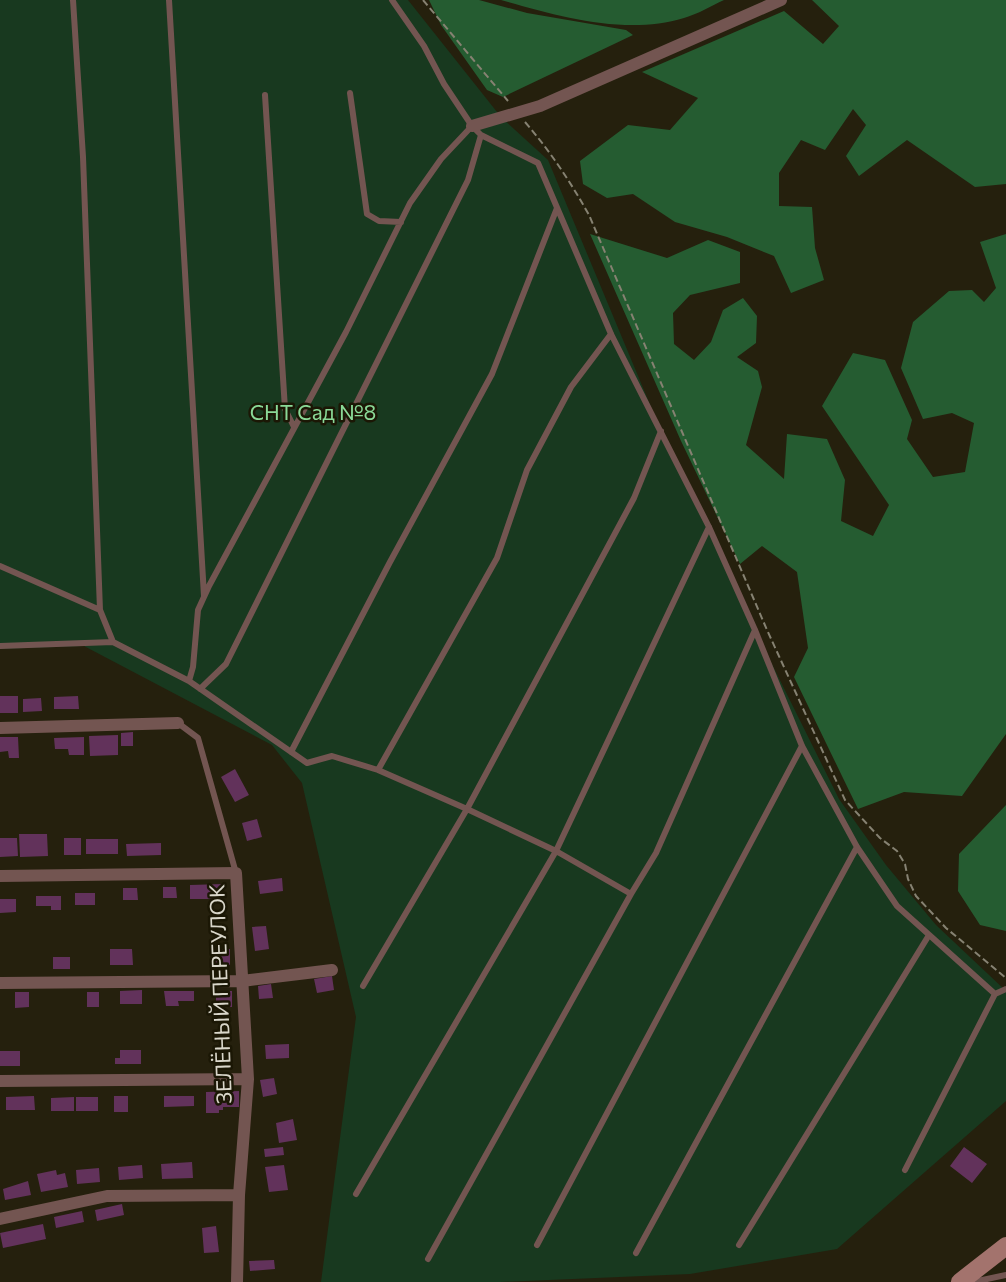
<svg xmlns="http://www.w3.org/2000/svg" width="1006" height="1282" font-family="Commissioner,sans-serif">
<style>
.green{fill:#18391f}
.forest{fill:#255c31}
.building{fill:#62325b}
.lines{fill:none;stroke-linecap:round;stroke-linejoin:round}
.path{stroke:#868272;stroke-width:2;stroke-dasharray:7 3.5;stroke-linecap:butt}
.service{stroke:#735551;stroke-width:6}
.minor{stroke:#735551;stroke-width:12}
.secondary{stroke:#a3736d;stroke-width:18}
.labels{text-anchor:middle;stroke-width:5;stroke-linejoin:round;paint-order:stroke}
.park-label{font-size:21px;fill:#8ad997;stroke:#1b1705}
.street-label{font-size:21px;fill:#d9d6ca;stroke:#1b1705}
</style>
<rect width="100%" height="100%" fill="#25200d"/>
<path class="green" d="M0,0h408l93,117 47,43 113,271 94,199 84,169 47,66 50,60 70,66v110l-169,148 -147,25 -190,8h-179l35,-265 -54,-234 -30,-38 -188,-99 -84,3z"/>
<path class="forest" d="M429,0h50l48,13 99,17 7,5 -130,62 -16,-7 -46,-65z
M501,0h223c-13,6 -26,14 -40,18 -59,18 -126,-2 -183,-18z
M812,0h194v184l-31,3 -68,-47 -48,36 -13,-20 20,-31 -13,-16 -28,41 -24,-10 -22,33v33l33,1 3,41 9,32 -33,13 -17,-37 -47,-19 -52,-15 -42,-28 -26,4 -24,-14 -3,-23 48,-36 42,5 28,-32 -56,-26 142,-61 39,33 16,-18z
M590,234l77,24 41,-18 32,12v31l-50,12 -17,18 1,31 20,16 17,-18 12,-32 20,-12 14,18 -1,27 -19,14 21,14 4,16 -16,58 38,34 3,-45 40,5 18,41 -4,41 32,15 16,-31 -67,-99 31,-53 32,7 27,60 -5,19 26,38 32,-5 9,-49 -22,-10 -29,6 -22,-51 12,-46 36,-31 23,-1 12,12 12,-14 -16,-46 26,-8v500l-44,62 -58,-4 -46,17 -64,-132 14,-29 -11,-76 -35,-26 -22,18 -59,-123z
M1006,805v126l-26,-6 -22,-34 1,-37z"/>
<path class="building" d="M0,696h18v17h-18z
M78,696l1,13h-25v-12z
M41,698l1,13 -19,1v-13z
M133,732v14h-12v-13z
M118,735v20l-28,1 -1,-20z
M0,737h18l1,21h-10l-1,-7 -8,1z
M84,737v18h-15l-1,-6h-13l-1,-11z
M235,769l14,26 -14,7 -14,-25z
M257,819l5,18 -15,4 -5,-18z
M19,834h28l1,22 -28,1z
M0,838h17l1,18 -18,1z
M64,838h17v17h-17z
M86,839h32v15h-32z
M161,843v12l-34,1 -1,-12z
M282,878l1,13 -23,3 -2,-13z
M223,884v15h-33v-14z
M163,887h13l1,11h-14z
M123,888h14l1,12h-15z
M75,893h20v12h-20z
M36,896h25v14h-10v-4h-15z
M0,899h16v13l-16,1z
M266,926l3,23 -14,2 -3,-24z
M110,949h22l1,16h-23z
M215,949h15v16h-15z
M53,957h17v12h-17z
M332,976l2,14 -17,3 -3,-14z
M271,984l2,14 -14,1 -1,-13z
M142,990v14h-22v-13z
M164,991h30v10h-16l1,5h-13z
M216,991h16v16h-16z
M15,992h14v15l-14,1z
M87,992h12v15h-12z
M289,1044v14l-23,1 -1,-14z
M120,1050h21v14h-26v-6h5z
M0,1051h20v15h-20z
M274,1078l3,16 -14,3 -3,-17z
M239,1091v16h-16v3h-4v3h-13v-21z
M34,1096l1,14h-29v-13z
M114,1096h14v16h-14z
M164,1096h30v10l-30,1z
M74,1097v14h-23v-13z
M76,1097h22v14h-22z
M293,1119l4,21 -18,3 -3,-20z
M283,1147l1,8 -19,2 -1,-8z
M964,1147l23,17 -15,19 -22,-17z
M192,1162l1,16 -31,1 -1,-15z
M142,1165l1,13 -24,2 -1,-13z
M284,1165l4,25 -19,2 -4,-25z
M99,1168l1,14 -23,2 -1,-14z
M56,1170l1,5 8,-2 3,14 -27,5 -4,-18z
M28,1181l3,14 -26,5 -2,-11z
M122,1204l2,11 -27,6 -2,-11z
M82,1211l2,11 -28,6 -2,-11z
M43,1224l3,15 -43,9 -3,-15z
M216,1226l3,26 -15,1 -2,-25z
M274,1260l1,9 -25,2 -1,-10z"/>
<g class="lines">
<path class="path" d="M423,0l85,101
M525,122c25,29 45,59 64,93l178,415 78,170 35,38 17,13 8,13 3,15 8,17 30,32 60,50"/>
<path class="service" d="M73,0l10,157 17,453
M169,0l35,596
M392,0l32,46 20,38 28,42 9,9 57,28 73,171 98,193 46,103 47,116 55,101 40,59 98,88 11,-5
M350,93l17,121 12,7 22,1
M265,95l20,314 9,18
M472,126l-31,33 -31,44 -64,129 -137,254 -11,24 -5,57 -4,14 118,82 25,-7 46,14 89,39 89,42 75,43 25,-41 99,-223
M0,566l100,44 13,32
M0,646l113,-4 76,39
M200,689l26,-25 242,-484 13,-45
M178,723l20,15 38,135
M291,752l99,-190 102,-188 65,-166
M378,770l119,-212 30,-88 44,-83 40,-53
M363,986l104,-177 167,-311 27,-67
M905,1170l90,-176
M356,1194l200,-343 153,-324
M537,1245l265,-499
M739,1245l190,-310
M636,1253l221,-406
M428,1259l203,-365
M973,1282l33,-7"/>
<path class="minor" d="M472,126l68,-20 241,-106
M0,728l178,-5
M0,876l236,-3 12,206 -9,116 -2,87
M0,983l242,-2 90,-11
M0,1081l248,-2
M0,1219l107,-23 132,-1"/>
<path class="secondary" d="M960,1282l46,-36"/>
</g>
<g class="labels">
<g class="park-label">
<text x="313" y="420">СНТ Сад №8</text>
</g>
<g class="street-label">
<text transform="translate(221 994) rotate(-92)" y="7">ЗЕЛЁНЫЙ ПЕРЕУЛОК</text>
</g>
</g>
</svg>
